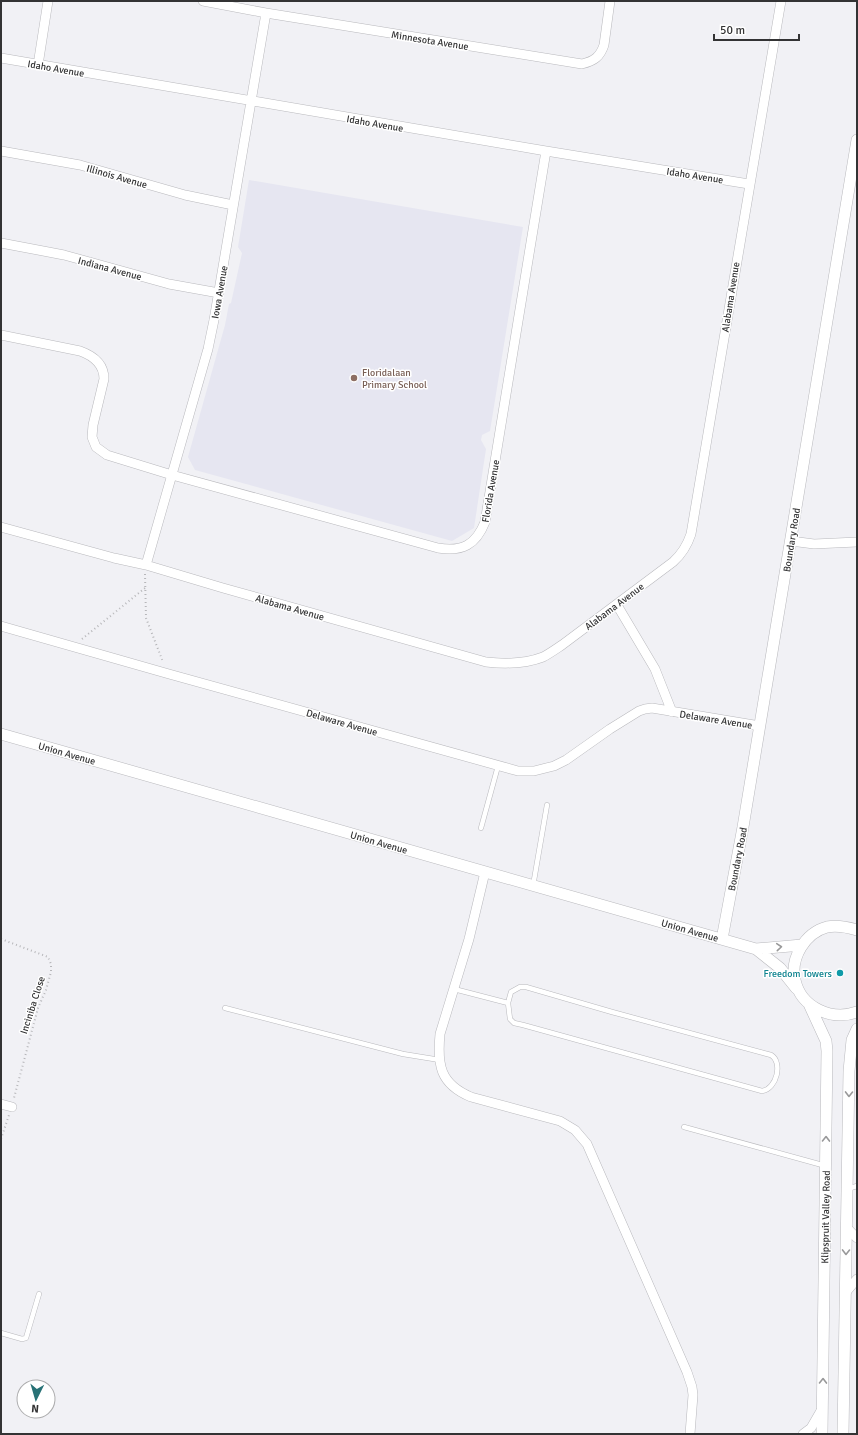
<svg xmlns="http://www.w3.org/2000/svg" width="858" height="1435" font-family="Signika,sans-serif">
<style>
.built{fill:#e6e6f1}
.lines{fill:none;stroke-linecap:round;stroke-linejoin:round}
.service-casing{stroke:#b9b9bd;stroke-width:5.5}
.minor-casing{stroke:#b9b9bd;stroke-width:10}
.tertiary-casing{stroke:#b9b9bd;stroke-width:12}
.path{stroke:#b7b7ba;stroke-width:2;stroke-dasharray:1 3;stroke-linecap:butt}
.service{stroke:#fff;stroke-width:4.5}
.minor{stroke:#fff;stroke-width:9}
.tertiary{stroke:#fff;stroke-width:11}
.oneway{stroke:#99999a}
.education-dot{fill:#8d6e63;stroke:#fff;stroke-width:1.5}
.culture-dot{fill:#0f9aa8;stroke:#fff;stroke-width:1.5}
.labels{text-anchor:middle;stroke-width:3;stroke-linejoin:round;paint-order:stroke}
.street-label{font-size:10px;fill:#333334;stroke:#fff}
.education-label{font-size:10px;fill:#785e54;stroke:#fff;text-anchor:start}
.culture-label{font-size:10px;fill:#0d838f;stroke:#fff;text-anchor:end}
</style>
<rect width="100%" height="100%" fill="#f1f1f5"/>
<path class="built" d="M249,180l274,47 -33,204 -8,4 -1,5 5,9 -12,79 -22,13 -257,-71 -7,-13 37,-132 4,-21 2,-1 11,-50 -4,-6z"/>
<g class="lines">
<g class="service-casing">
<path id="service" d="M481,828l17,-62
M533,886l14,-81
M454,989l54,14 3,-11 9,-5h6l86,25 159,43c12,7 6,34 -9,36l-239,-66 -9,-2 -4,-4 -2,-16
M225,1008l178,46 37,6
M684,1127l142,39
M847,1189l10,-3
M1,1333l21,6 4,-1 13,-44"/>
</g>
<g class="minor-casing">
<path id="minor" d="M203,1l63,12 316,51c12,-3 18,-7 22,-19l6,-44
M1,58l545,93 203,33
M38,65l10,-64
M1,151l79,14 105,30 48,10
M1,243l63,12 105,29 50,9
M1,335l79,16c14,5 24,13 24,28l-11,46 -1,12 4,10 11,8 65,20 266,73c24,4 38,-3 47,-26l61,-371
M1,527l113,31 32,7 77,23 263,74c18,2 39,2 57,-5 6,-3 13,-8 19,-12l111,-83c9,-8 14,-16 18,-28l90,-533
M791,541l23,3 43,-2
M146,565l62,-216 6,-29 52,-307
M617,605l38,64 17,43
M1,626l168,48 349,97h16l20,-5 12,-6 44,-31 29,-18 6,-2 7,-1 108,18
M485,872l-16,67 -29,95c-3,31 0,50 31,63l89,24 15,9 12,14 100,228 5,15 1,8 -3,39
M1,1104l11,3
M847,1228l10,10
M846,1292l11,-13
M803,1434l8,-6 11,-19"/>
</g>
<g class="tertiary-casing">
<path id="tertiary" d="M1,734l755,215 46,-4
M857,930c-10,-3 -20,-5 -30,-3 -22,6 -37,31 -32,53 6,28 37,41 62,32
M722,939l21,-112 114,-687
M756,949l24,19 16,20
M809,1004l17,37 1,10 -5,383
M843,1434l6,-363 3,-31 5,-11"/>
</g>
<path class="path" d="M145,574l1,44 17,44
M82,639l63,-51
M1,939l47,18 3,7v8l-5,18 -8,18 -24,90
M1,1139l8,-24"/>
<use href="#service" class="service"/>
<use href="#minor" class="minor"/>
<use href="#tertiary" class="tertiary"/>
</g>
<defs><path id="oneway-chevron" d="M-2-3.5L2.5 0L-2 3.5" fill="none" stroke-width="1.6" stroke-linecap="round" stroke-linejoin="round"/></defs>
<g class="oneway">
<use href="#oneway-chevron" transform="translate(779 947) rotate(-5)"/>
<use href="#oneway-chevron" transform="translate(849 1094) rotate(91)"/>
<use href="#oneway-chevron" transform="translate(826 1139) rotate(-89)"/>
<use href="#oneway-chevron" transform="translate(846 1252) rotate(91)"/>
<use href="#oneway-chevron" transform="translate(823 1381) rotate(-89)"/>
</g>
<circle class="education-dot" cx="354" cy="378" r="4"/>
<circle class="culture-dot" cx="840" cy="973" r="4"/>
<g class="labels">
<g class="street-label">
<text transform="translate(430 40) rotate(9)" y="4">Minnesota Avenue</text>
<text transform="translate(56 68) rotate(10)" y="4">Idaho Avenue</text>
<text transform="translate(375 123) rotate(10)" y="4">Idaho Avenue</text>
<text transform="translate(695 175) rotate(9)" y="4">Idaho Avenue</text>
<text transform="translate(117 176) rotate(16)" y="4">Illinois Avenue</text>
<text transform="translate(110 268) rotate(15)" y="4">Indiana Avenue</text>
<text transform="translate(219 292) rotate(-80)" y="4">Iowa Avenue</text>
<text transform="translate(730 297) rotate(-81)" y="4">Alabama Avenue</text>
<text transform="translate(490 491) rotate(-80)" y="4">Florida Avenue</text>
<text transform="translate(791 540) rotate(-81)" y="4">Boundary Road</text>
<text transform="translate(614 606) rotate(-37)" y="4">Alabama Avenue</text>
<text transform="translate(290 607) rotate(16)" y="4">Alabama Avenue</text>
<text transform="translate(716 719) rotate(9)" y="4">Delaware Avenue</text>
<text transform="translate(342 722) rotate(16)" y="4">Delaware Avenue</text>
<text transform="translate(67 753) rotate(16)" y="4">Union Avenue</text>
<text transform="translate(379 842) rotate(16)" y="4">Union Avenue</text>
<text transform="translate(737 859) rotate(-79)" y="4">Boundary Road</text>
<text transform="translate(690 930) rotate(16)" y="4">Union Avenue</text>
<text transform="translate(32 1005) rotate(-72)" y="4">Inciniba Close</text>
<text transform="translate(825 1217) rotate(-89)" y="4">Klipspruit Valley Road</text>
</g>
<g class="education-label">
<text x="362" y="376">Floridalaan<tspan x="362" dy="12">Primary School</tspan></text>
</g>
<g class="culture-label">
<text x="832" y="977">Freedom Towers</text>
</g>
</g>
<rect width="858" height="1435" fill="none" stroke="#333334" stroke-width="4"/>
<g transform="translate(36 1399) rotate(185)"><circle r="19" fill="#ffffff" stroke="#adadae"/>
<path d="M0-3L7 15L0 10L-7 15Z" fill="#287276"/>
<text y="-6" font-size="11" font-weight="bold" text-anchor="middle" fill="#333334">N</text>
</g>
<path d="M714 34v6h85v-6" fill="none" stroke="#333334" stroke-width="2"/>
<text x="720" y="34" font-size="12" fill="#333334" stroke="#ffffff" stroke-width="3" paint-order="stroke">50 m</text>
</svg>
